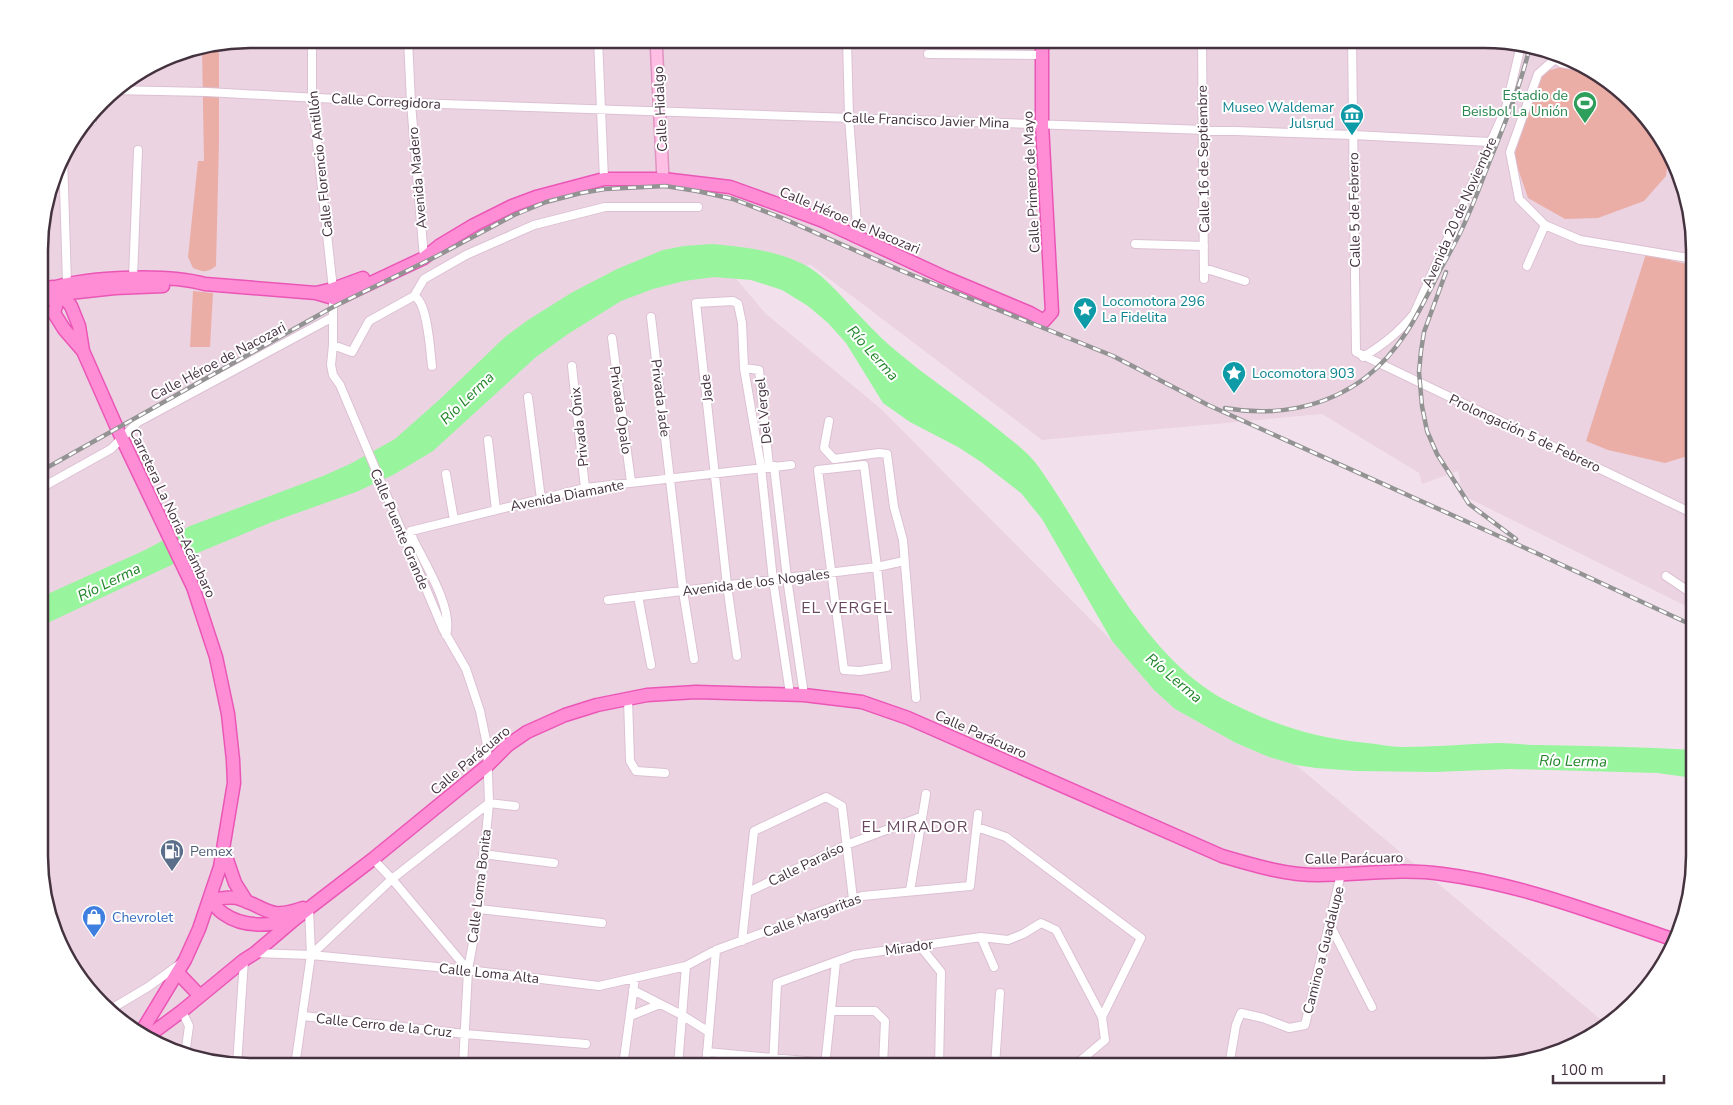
<svg xmlns="http://www.w3.org/2000/svg" width="1733" height="1105" font-family="'Nunito Sans',sans-serif">
<style>
.residential{fill:#ebd3e2}
.green{fill:#eaaea6}
.water{fill:#98f59e}
.lines{fill:none;stroke-linecap:round;stroke-linejoin:round}
.street-casing{stroke:#dcc0d3;stroke-width:10}
.secondary-casing{stroke:#df93c1;stroke-width:14}
.primary-casing{stroke:#eb56b6;stroke-width:15}
.street{stroke:#fff;stroke-width:8}
.secondary{stroke:#ffbee4;stroke-width:11}
.primary{stroke:#ff8dd5;stroke-width:12}
.rail-casing{stroke:#939393;stroke-width:4.5}
.rail{stroke:#fff;stroke-width:2.5;stroke-dasharray:8;stroke-linecap:butt}
.labels{text-anchor:middle;stroke-width:4;stroke-linejoin:round;paint-order:stroke}
.leisure-label{font-size:14px;fill:#27864d;stroke:#fff;text-anchor:end}
.street-label{font-size:14px;fill:#44323f;stroke:#fff}
.culture-label{font-size:14px;fill:#0d838f;stroke:#fff;text-anchor:start}
.service-label{font-size:14px;fill:#4e5e75;stroke:#fff;text-anchor:start}
.shop-label{font-size:14px;fill:#366cbe;stroke:#fff;text-anchor:start}
.water-label{font-size:15px;font-style:italic;fill:#1f8427;stroke:#fff}
.quarter-label{font-size:16px;letter-spacing:1px;fill:#67485f;stroke:#fff}
.rim{fill:none;stroke:#44323f;stroke-width:2.5}
</style>
<rect width="100%" height="100%" fill="#f2e1ec"/>
<path class="residential" d="M250,39h1234l67,11 49,24 66,70 28,92v374l-232,-115 -4,-24 -36,13 -3,-11 -97,-59 -280,26 -231,-175 -83,4 37,44 115,95 232,233 42,49 21,19 61,34 33,14 27,8 309,258 -16,15 -92,28h-1248l-54,-7 -62,-28 -59,-59 -33,-89v-661l20,-66 49,-65 59,-36z"/>
<path class="green" d="M219,45v97l-3,124c-9,7 -13,6 -23,2l-5,-11 10,-96h6l-2,-113z
M1564,66l23,3 13,5 66,70 3,9 -3,23 -22,25 -46,17 -33,1 -37,-21 -15,-44 28,-81z
M1646,254l48,12v188l-29,9 -57,-13 -22,-9z
M193,291l20,2 -3,54h-20z"/>
<path class="water" d="M712,244c32,3 64,6 93,21 16,9 27,21 40,35 16,17 32,35 50,50 33,28 70,52 104,80 13,11 29,22 39,36 55,77 105,194 193,237 46,23 85,35 136,40 12,1 24,4 35,4 32,0 64,-3 96,-4 13,0 27,2 41,2 52,1 103,2 155,5v28l-37,-5 -146,-4 -77,3 -78,-1 -40,-3 -20,-3 -27,-8 -33,-14 -61,-34 -21,-19 -42,-49 -70,-122 -21,-26 -40,-31 -23,-15 -48,-25 -27,-19 -37,-60 -18,-20 -20,-17 -26,-16 -31,-10 -37,-3 -30,4 -31,8 -32,12 -53,33 -32,23 -103,94 -40,24 -37,17 -84,30 -77,32 -154,72v-29l104,-47 45,-24 133,-50 27,-12 45,-25 44,-39 66,-63 23,-17 43,-27 46,-24 46,-19 21,-4z"/>
<g class="lines">
<g class="street-casing">
<path id="street" d="M312,39v58l21,192v56l-2,20 2,10 7,10 103,244 23,40 14,42 7,34 2,58 -10,106 -11,61 -5,96
M408,39l3,64 13,155
M598,39l6,140
M847,39l2,78 9,122
M1202,39l2,240
M1352,39l4,313 338,162
M1557,53l-2,6 -17,15 -28,78 9,47 26,26 35,15 114,19
M928,54l114,1
M1555,59l6,4 28,5
M112,90l95,2 204,11 942,32 137,7
M92,121v-7
M63,155l4,128
M1135,244l69,2
M1527,266l18,-41
M1204,268l41,13
M133,278l5,-128
M414,296c14,6 16,55 18,70
M651,317l32,274 11,68
M612,338l19,144
M333,345l19,7 17,-31 45,-25 10,-17 42,-24 68,-30 71,-18h93
M1363,357c21,-13 35,-24 51,-43l92,-206 15,-63
M572,366l13,122
M744,368l15,2 10,96
M528,397l13,102
M829,421l-5,27 10,11 45,-6 8,1 7,53 9,33 13,158
M488,440l8,70
M864,465l13,102 10,100 -27,4 -16,-1 -26,-200z
M774,466l13,112 17,117
M446,474l8,46
M41,488l70,-39 27,-27 195,-105
M1666,576l28,19
M638,596l13,69
M608,600l269,-33 27,-6
M446,635c8,-26 -22,-73 -33,-96l-2,-8 174,-43 206,-23
M737,656l-10,-71 -31,-282 37,-2 5,3 4,19 2,45 17,99 12,113 17,114
M628,699l2,62 6,10 29,2
M977,827l29,10 135,101 -39,79
M483,854l71,9
M373,859l19,20 76,91
M910,891l16,-97
M748,892l98,-47 75,-28
M479,909l123,14
M1329,923l43,84
M981,937l13,30
M742,941l12,-110 72,-34 16,9 11,93
M920,946l21,26 -2,94
M255,953l56,2 157,15 131,16 87,-20 30,-16 146,-54 108,-10 8,-72
M311,955l81,-76 97,-76 26,3
M633,990l49,25 27,17
M111,1009l37,-22 32,-23
M182,1011l7,15 -4,29
M831,1011h44l10,10 -2,45
M303,1016l162,18 121,10
M630,1016l30,-12
M707,1052l153,14
M237,1065l7,-105
M295,1066l16,-111 -2,-46
M623,1066l12,-88
M678,1066l8,-100
M706,1066l10,-116
M773,1066l4,-83 77,-28 127,-18 27,3 15,-6 18,-11 15,7 46,87 3,23 -31,26
M825,1066l11,-104
M995,1066l5,-73
M1229,1066l7,-41 5,-12 22,5 26,10 16,-3 36,-151"/>
</g>
<g class="secondary-casing">
<path id="secondary" d="M656,39l7,140"/>
</g>
<g class="primary-casing">
<path id="primary" d="M52,287l15,14 4,5 8,20 4,25 34,77 76,159 23,70 12,57 5,46 1,23 -14,84 -21,62 -14,31 -45,74
M61,289l-7,24 10,16 19,22
M41,292c37,-16 125,-19 164,-8l111,9 17,5h6l85,-40 15,-12 35,-21 38,-19 24,-9 68,-18h59l67,8 50,18 43,16 121,56 86,36 14,8 8,-9 -10,-188v-85
M316,293l17,-4 30,-11
M41,302l19,-8 55,-6 48,-2
M224,851l11,32 12,19
M210,900c8,-1 19,-4 27,-2 31,9 30,23 66,10
M210,900c4,5 9,11 14,14 20,14 45,12 68,6
M178,973l22,23
M147,1037l35,-26 62,-51 11,-7 40,-34 78,-60 115,-94 20,-20 19,-13 38,-17 32,-10 50,-10 49,-3 108,3 58,7 46,16 314,138c31,9 63,19 96,19 41,0 83,-7 124,-1 80,10 157,41 233,66"/>
</g>
<use href="#street" class="street"/>
<use href="#secondary" class="secondary"/>
<use href="#primary" class="primary"/>
<g class="rail-casing">
<path id="rail" d="M1446,272l-22,60 -3,19 -2,21 3,34 5,25 10,23 32,50 47,35
M1225,408c49,9 100,0 140,-30 37,-28 55,-68 75,-108 9,-16 19,-33 26,-50 10,-22 18,-45 27,-67 14,-35 28,-69 37,-107
M41,471l292,-164 104,-51 77,-41 32,-13 35,-9 24,-4 60,-3 32,5 36,8 49,19 120,53 211,85 95,49 326,147 160,74"/>
</g>
<use href="#rail" class="rail"/>
</g>
<defs>
<g id="stadium-pin" transform="scale(1.25)"><path d="M0 17L-7.5 6A9.5 9.5 0 1 1 7.5 6Z" fill="#2e9e5b" stroke="#fff"/><path d="M0-5a6.5 5 0 1 0 0 10a6.5 5 0 1 0 0-10ZM-3.5-1.8h7v3.6h-7Z" fill="#fff"/></g>
<g id="museum-pin" transform="scale(1.25)"><path d="M0 17L-7.5 6A9.5 9.5 0 1 1 7.5 6Z" fill="#0f9aa8" stroke="#fff"/><path d="M0-6L6-3V-2H-6V-3ZM-5-1h2V3h-2ZM-1-1h2V3h-2ZM3-1h2V3H3ZM-6 4H6V6H-6Z" fill="#fff"/></g>
<g id="sight-pin" transform="scale(1.25)"><path d="M0 17L-7.5 6A9.5 9.5 0 1 1 7.5 6Z" fill="#0f9aa8" stroke="#fff"/><path d="M0-6L1.8-2.2L6-1.7L2.9 1.2L3.7 5.4L0 3.3L-3.7 5.4L-2.9 1.2L-6-1.7L-1.8-2.2Z" fill="#fff"/></g>
<g id="fuel-pin" transform="scale(1.25)"><path d="M0 17L-7.5 6A9.5 9.5 0 1 1 7.5 6Z" fill="#5c6f8a" stroke="#fff"/><path d="M-5.5-6h7V0h2V4h1.3V-2.5L3-4.5l.8-.8L6-3V5H2.5V1h-1V6h-7ZM-4.2-4.7v3.2H.2V-4.7Z" fill="#fff"/></g>
<g id="shop-pin" transform="scale(1.25)"><path d="M0 17L-7.5 6A9.5 9.5 0 1 1 7.5 6Z" fill="#3f7fe0" stroke="#fff"/><path d="M-5-2.5h2.3a2.7 3.5 0 0 1 5.4 0H5L5.5 6h-11ZM-1.5-2.5h3a1.5 2.3 0 0 0-3 0Z" fill="#fff"/></g>
</defs>
<g fill-rule="evenodd">
<use href="#stadium-pin" x="1585" y="103"/>
<use href="#museum-pin" x="1352" y="115"/>
<use href="#sight-pin" x="1085" y="309"/>
<use href="#sight-pin" x="1234" y="373"/>
<use href="#fuel-pin" x="172" y="851"/>
<use href="#shop-pin" x="94" y="917"/>
</g>
<g class="labels">
<g class="leisure-label">
<text x="1568" y="100">Estadio de<tspan x="1568" dy="16">Beisbol La Unión</tspan></text>
</g>
<g class="street-label">
<text transform="translate(386 101) rotate(3)" y="5">Calle Corregidora</text>
<text transform="translate(660 109) rotate(-93)" y="5">Calle Hidalgo</text>
<text transform="translate(926 120) rotate(2)" y="5">Calle Francisco Javier Mina</text>
<text transform="translate(1203 159) rotate(-91)" y="5">Calle 16 de Septiembre</text>
<text transform="translate(320 164) rotate(-96)" y="5">Calle Florencio Antillón</text>
<text transform="translate(417 178) rotate(-95)" y="5">Avenida Madero</text>
<text transform="translate(1031 182) rotate(-93)" y="5">Calle Primero de Mayo</text>
<text transform="translate(1354 210) rotate(-91)" y="5">Calle 5 de Febrero</text>
<text transform="translate(1459 212) rotate(-66)" y="5">Avenida 20 de Noviembre</text>
<text transform="translate(850 220) rotate(23)" y="5">Calle Héroe de Nacozari</text>
<text transform="translate(218 361) rotate(-28)" y="5">Calle Héroe de Nacozari</text>
<text transform="translate(706 388) rotate(-97)" y="5">Jade</text>
<text transform="translate(661 398) rotate(83)" y="5">Privada Jade</text>
<text transform="translate(621 410) rotate(82)" y="5">Privada Ópalo</text>
<text transform="translate(763 411) rotate(-96)" y="5">Del Vergel</text>
<text transform="translate(579 427) rotate(-96)" y="5">Privada Ónix</text>
<text transform="translate(1525 433) rotate(25)" y="5">Prolongación 5 de Febrero</text>
<text transform="translate(567 495) rotate(-11)" y="5">Avenida Diamante</text>
<text transform="translate(173 513) rotate(65)" y="5">Carretera La Noria-Acámbaro</text>
<text transform="translate(400 529) rotate(67)" y="5">Calle Puente Grande</text>
<text transform="translate(756 582) rotate(-7)" y="5">Avenida de los Nogales</text>
<text transform="translate(981 734) rotate(24)" y="5">Calle Parácuaro</text>
<text transform="translate(470 760) rotate(-40)" y="5">Calle Parácuaro</text>
<text transform="translate(1354 858) rotate(-1)" y="5">Calle Parácuaro</text>
<text transform="translate(806 864) rotate(-26)" y="5">Calle Paraíso</text>
<text transform="translate(479 886) rotate(-83)" y="5">Calle Loma Bonita</text>
<text transform="translate(812 915) rotate(-20)" y="5">Calle Margaritas</text>
<text transform="translate(909 947) rotate(-8)" y="5">Mirador</text>
<text transform="translate(1323 950) rotate(-76)" y="5">Camino a Guadalupe</text>
<text transform="translate(489 973) rotate(6)" y="5">Calle Loma Alta</text>
<text transform="translate(384 1025) rotate(6)" y="5">Calle Cerro de la Cruz</text>
</g>
<g class="culture-label">
<text x="1334" y="112" text-anchor="end">Museo Waldemar<tspan x="1334" dy="16">Julsrud</tspan></text>
<text x="1102" y="306">Locomotora 296<tspan x="1102" dy="16">La Fidelita</tspan></text>
<text x="1252" y="378">Locomotora 903</text>
</g>
<g class="service-label">
<text x="190" y="856">Pemex</text>
</g>
<g class="shop-label">
<text x="112" y="922">Chevrolet</text>
</g>
<g class="water-label">
<text transform="translate(873 353) rotate(48)" y="5">Río Lerma</text>
<text transform="translate(467 398) rotate(-44)" y="5">Río Lerma</text>
<text transform="translate(109 582) rotate(-26)" y="5">Río Lerma</text>
<text transform="translate(1174 678) rotate(40)" y="5">Río Lerma</text>
<text transform="translate(1573 761) rotate(1)" y="5">Río Lerma</text>
</g>
<g class="quarter-label">
<text x="847" y="613">EL VERGEL</text>
<text x="915" y="832">EL MIRADOR</text>
</g>
</g>
<path d="M0 0H1733V1105H0ZM250 48H1484A202 202 0 0 1 1686 250V856A202 202 0 0 1 1484 1058H250A202 202 0 0 1 48 856V250A202 202 0 0 1 250 48Z" fill="#fff" fill-rule="evenodd"/>
<path class="rim" d="M250 48H1484A202 202 0 0 1 1686 250V856A202 202 0 0 1 1484 1058H250A202 202 0 0 1 48 856V250A202 202 0 0 1 250 48Z"/>
<path d="M1553 1075v8h111v-8" fill="none" stroke="#44323f" stroke-width="2.5"/>
<text x="1560" y="1075" font-size="15" fill="#44323f" stroke="#ffffff" stroke-width="4" paint-order="stroke">100 m</text>
</svg>
